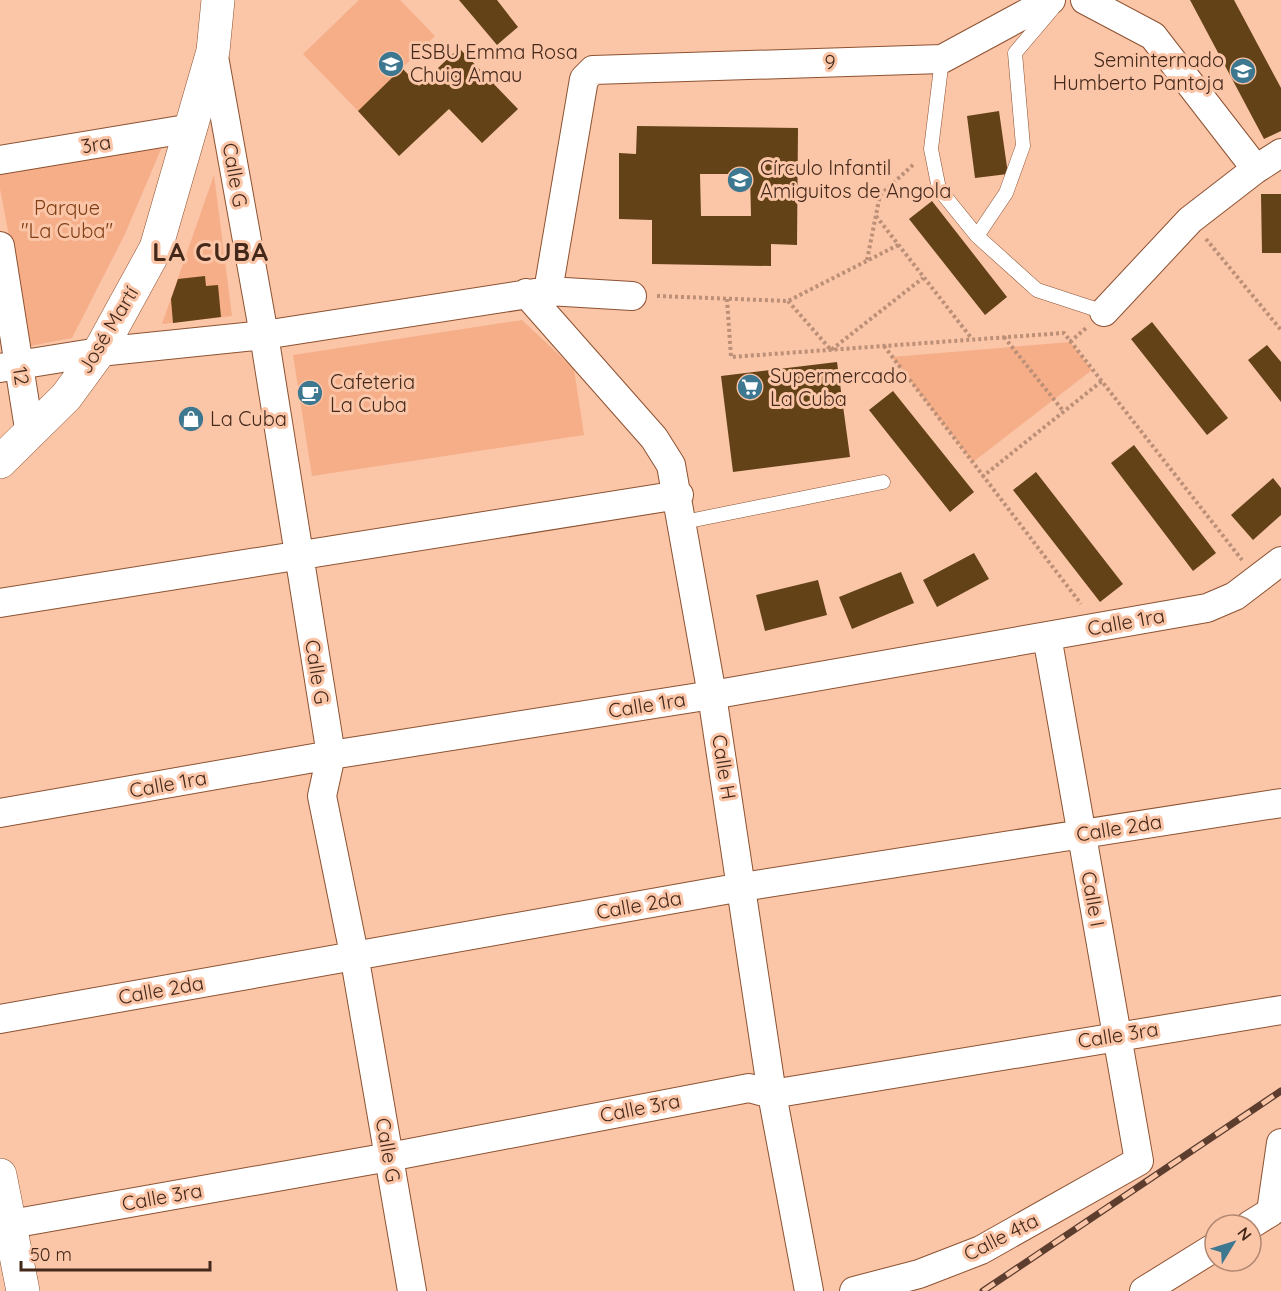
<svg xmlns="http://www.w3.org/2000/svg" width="1281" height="1291" font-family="Quicksand,sans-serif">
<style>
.green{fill:#f5ae88}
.building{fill:#634217;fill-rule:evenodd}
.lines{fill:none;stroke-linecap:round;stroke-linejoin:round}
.service-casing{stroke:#8d5231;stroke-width:15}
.minor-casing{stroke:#8d5231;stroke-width:30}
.secondary-casing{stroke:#8d5231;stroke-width:34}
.primary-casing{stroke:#8d5231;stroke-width:34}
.path{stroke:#bc8f77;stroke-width:4;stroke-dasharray:3 3;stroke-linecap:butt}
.service{stroke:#fff;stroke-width:14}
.minor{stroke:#fff;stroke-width:28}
.secondary{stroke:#fff;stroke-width:33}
.primary{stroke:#fff;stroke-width:33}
.rail-casing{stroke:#5d3e2e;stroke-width:7}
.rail{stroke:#fbc5a8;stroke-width:4.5;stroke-dasharray:14;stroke-linecap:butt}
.labels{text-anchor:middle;stroke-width:6;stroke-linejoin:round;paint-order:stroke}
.poi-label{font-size:20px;fill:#44291b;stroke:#fbc5a8;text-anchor:start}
.street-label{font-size:20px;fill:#44291b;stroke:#fbc5a8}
.park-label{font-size:20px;fill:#803e14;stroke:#fbc5a8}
.district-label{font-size:26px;font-weight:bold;letter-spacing:1.5px;fill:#44291b;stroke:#fbc5a8}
</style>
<rect width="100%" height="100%" fill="#fbc5a8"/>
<path class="green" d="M359,0h41l35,36 -77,75 -55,-57z
M164,142l-39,92 -53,104 -42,8 -30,-157v-16z
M214,175l18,141 -70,8z
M522,320l52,49 10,66 -272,41 -19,-121z
M1070,342l22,28 -119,92 -81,-105z"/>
<path class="building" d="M459,0h38l21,27 -21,18z
M1190,0h44l47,88v43l-17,8z
M459,48l59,61 -36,34 -33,-34 -50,47 -41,-45 44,-43 17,18z
M999,111l9,63 -33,4 -8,-62z
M637,126l161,2 -1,117 -26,-1v22l-119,-2v-44l-33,-1v-66l17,1zM700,174h50l1,42h-50z
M1261,194h20v59h-19z
M932,201l75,96 -22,18 -76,-96z
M205,276l1,10 12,-1 3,32 -48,6 -2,-24 7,-20z
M1152,322l76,96 -21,17 -76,-96z
M1267,345l14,17v40l-33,-42z
M837,362l13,95 -117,15 -12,-96z
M893,391l81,101 -24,20 -81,-102z
M1134,445l82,108 -23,18 -82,-108z
M1036,472l87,112 -23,18 -87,-112z
M1273,478l8,10v27l-28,25 -22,-25z
M974,553l15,26 -52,28 -14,-27z
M901,572l13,31 -62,26 -13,-32z
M818,580l9,35 -62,16 -9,-36z"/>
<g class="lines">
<g class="service-casing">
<path id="service" d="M942,59l-11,90 8,40 38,47 60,54 67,22
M977,236l29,-43 17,-47 -8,-93 38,-45
M684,522l199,-40"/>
</g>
<g class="minor-casing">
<path id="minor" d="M1085,0l68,36 103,133
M213,51l51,284 67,420 -9,41 32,158 58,337
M0,160l192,-32
M0,246l30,189
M548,291l36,-212 9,-9 349,-11 109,-59
M526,293l128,145 17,27 41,230 60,399 37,197
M1104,312l86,-92 66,-51 25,-16
M0,368l99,-16 165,-17 284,-44 84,5
M0,603l679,-108
M0,813l331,-58 381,-60 495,-87 28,-12 46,-35
M0,1019l742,-132 539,-84
M1250,1225l21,-13 10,-69
M0,1226l389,-69 360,-69 23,6 509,-84
M854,1291l65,-17 62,-24 158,-89 -92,-525
M1144,1291l71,-44"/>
</g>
<g class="secondary-casing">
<path id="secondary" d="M0,1175l23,116"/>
</g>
<g class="primary-casing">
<path id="primary" d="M0,462l66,-65 33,-45 57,-104 57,-197 5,-51"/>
</g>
<path class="path" d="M876,216l96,123
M1206,239l75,91
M867,260l13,-65 34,-31
M657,296l131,5 110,-56
M727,299l4,58 333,-24 178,227
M788,301l43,49 92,-72
M1004,337l60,75
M1070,342l16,-14
M884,346l197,258
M982,477l120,-96"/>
<use href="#service" class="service"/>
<use href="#minor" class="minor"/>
<use href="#secondary" class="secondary"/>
<use href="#primary" class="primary"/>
<g class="rail-casing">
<path id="rail" d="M983,1291l298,-200"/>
</g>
<use href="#rail" class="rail"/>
</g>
<defs>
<g id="school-disc" transform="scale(1.35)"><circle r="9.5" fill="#3e7790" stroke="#fbc5a8"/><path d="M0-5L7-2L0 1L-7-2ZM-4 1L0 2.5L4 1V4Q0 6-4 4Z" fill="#fff"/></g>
<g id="supermarket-disc" transform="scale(1.35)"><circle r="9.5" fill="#3e7790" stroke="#fbc5a8"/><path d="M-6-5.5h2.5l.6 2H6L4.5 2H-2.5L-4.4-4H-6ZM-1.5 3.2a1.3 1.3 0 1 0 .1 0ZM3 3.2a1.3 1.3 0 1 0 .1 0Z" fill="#fff"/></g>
<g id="cafe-disc" transform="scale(1.35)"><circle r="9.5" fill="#3e7790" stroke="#fbc5a8"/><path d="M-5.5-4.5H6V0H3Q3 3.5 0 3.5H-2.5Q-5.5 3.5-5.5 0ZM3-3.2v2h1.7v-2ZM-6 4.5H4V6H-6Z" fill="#fff"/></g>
<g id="shop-disc" transform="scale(1.35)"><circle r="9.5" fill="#3e7790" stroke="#fbc5a8"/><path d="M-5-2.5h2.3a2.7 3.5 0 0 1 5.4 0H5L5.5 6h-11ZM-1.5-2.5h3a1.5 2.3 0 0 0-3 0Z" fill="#fff"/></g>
</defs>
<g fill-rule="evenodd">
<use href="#school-disc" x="391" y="64"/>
<use href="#school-disc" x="1243" y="71"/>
<use href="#school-disc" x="740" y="180"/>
<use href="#supermarket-disc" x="750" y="387"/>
<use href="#cafe-disc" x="310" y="393"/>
<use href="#shop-disc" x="191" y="419"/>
</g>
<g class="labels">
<g class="poi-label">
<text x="410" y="59">ESBU Emma Rosa<tspan x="410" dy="23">Chuig Amau</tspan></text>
<text x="1224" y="67" text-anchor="end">Seminternado<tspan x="1224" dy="23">Humberto Pantoja</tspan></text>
<text x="760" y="175">Círculo Infantil<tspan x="760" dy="23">Amiguitos de Angola</tspan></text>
<text x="770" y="383">Supermercado<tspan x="770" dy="23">La Cuba</tspan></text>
<text x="330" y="389">Cafeteria<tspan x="330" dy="23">La Cuba</tspan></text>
<text x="210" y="426">La Cuba</text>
</g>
<g class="street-label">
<text transform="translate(830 62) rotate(-2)" y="7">9</text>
<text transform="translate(96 144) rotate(-10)" y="7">3ra</text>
<text transform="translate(235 175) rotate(80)" y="7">Calle G</text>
<text transform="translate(108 330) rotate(-59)" y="7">José Martí</text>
<text transform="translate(21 376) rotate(81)" y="7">12</text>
<text transform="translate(1126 622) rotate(-10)" y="7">Calle 1ra</text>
<text transform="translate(317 672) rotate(81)" y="7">Calle G</text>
<text transform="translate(647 705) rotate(-9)" y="7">Calle 1ra</text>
<text transform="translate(724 767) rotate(81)" y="7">Calle H</text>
<text transform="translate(168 784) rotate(-10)" y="7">Calle 1ra</text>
<text transform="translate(1119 828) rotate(-9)" y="7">Calle 2da</text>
<text transform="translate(1093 899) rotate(80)" y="7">Calle I</text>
<text transform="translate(639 905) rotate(-10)" y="7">Calle 2da</text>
<text transform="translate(161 990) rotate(-10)" y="7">Calle 2da</text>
<text transform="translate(1118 1035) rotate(-9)" y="7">Calle 3ra</text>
<text transform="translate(640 1108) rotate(-11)" y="7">Calle 3ra</text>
<text transform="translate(388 1150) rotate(80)" y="7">Calle G</text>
<text transform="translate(162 1197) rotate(-10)" y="7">Calle 3ra</text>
<text transform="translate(1001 1237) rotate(-27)" y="7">Calle 4ta</text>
</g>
<g class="park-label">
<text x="67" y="215">Parque<tspan x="67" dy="23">"La Cuba"</tspan></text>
</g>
<g class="district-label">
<text x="211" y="261">LA CUBA</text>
</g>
</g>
<g transform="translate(1233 1243) rotate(52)"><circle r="28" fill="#fbc5a8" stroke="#b28770" stroke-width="1.5"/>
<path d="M0-4.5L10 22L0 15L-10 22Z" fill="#3e7790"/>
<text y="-9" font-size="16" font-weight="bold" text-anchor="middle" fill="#44291b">N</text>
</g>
<path d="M21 1261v9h189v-9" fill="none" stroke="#44291b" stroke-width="3"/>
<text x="30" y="1261" font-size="18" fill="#44291b" stroke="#fbc5a8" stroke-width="4.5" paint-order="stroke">50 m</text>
</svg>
